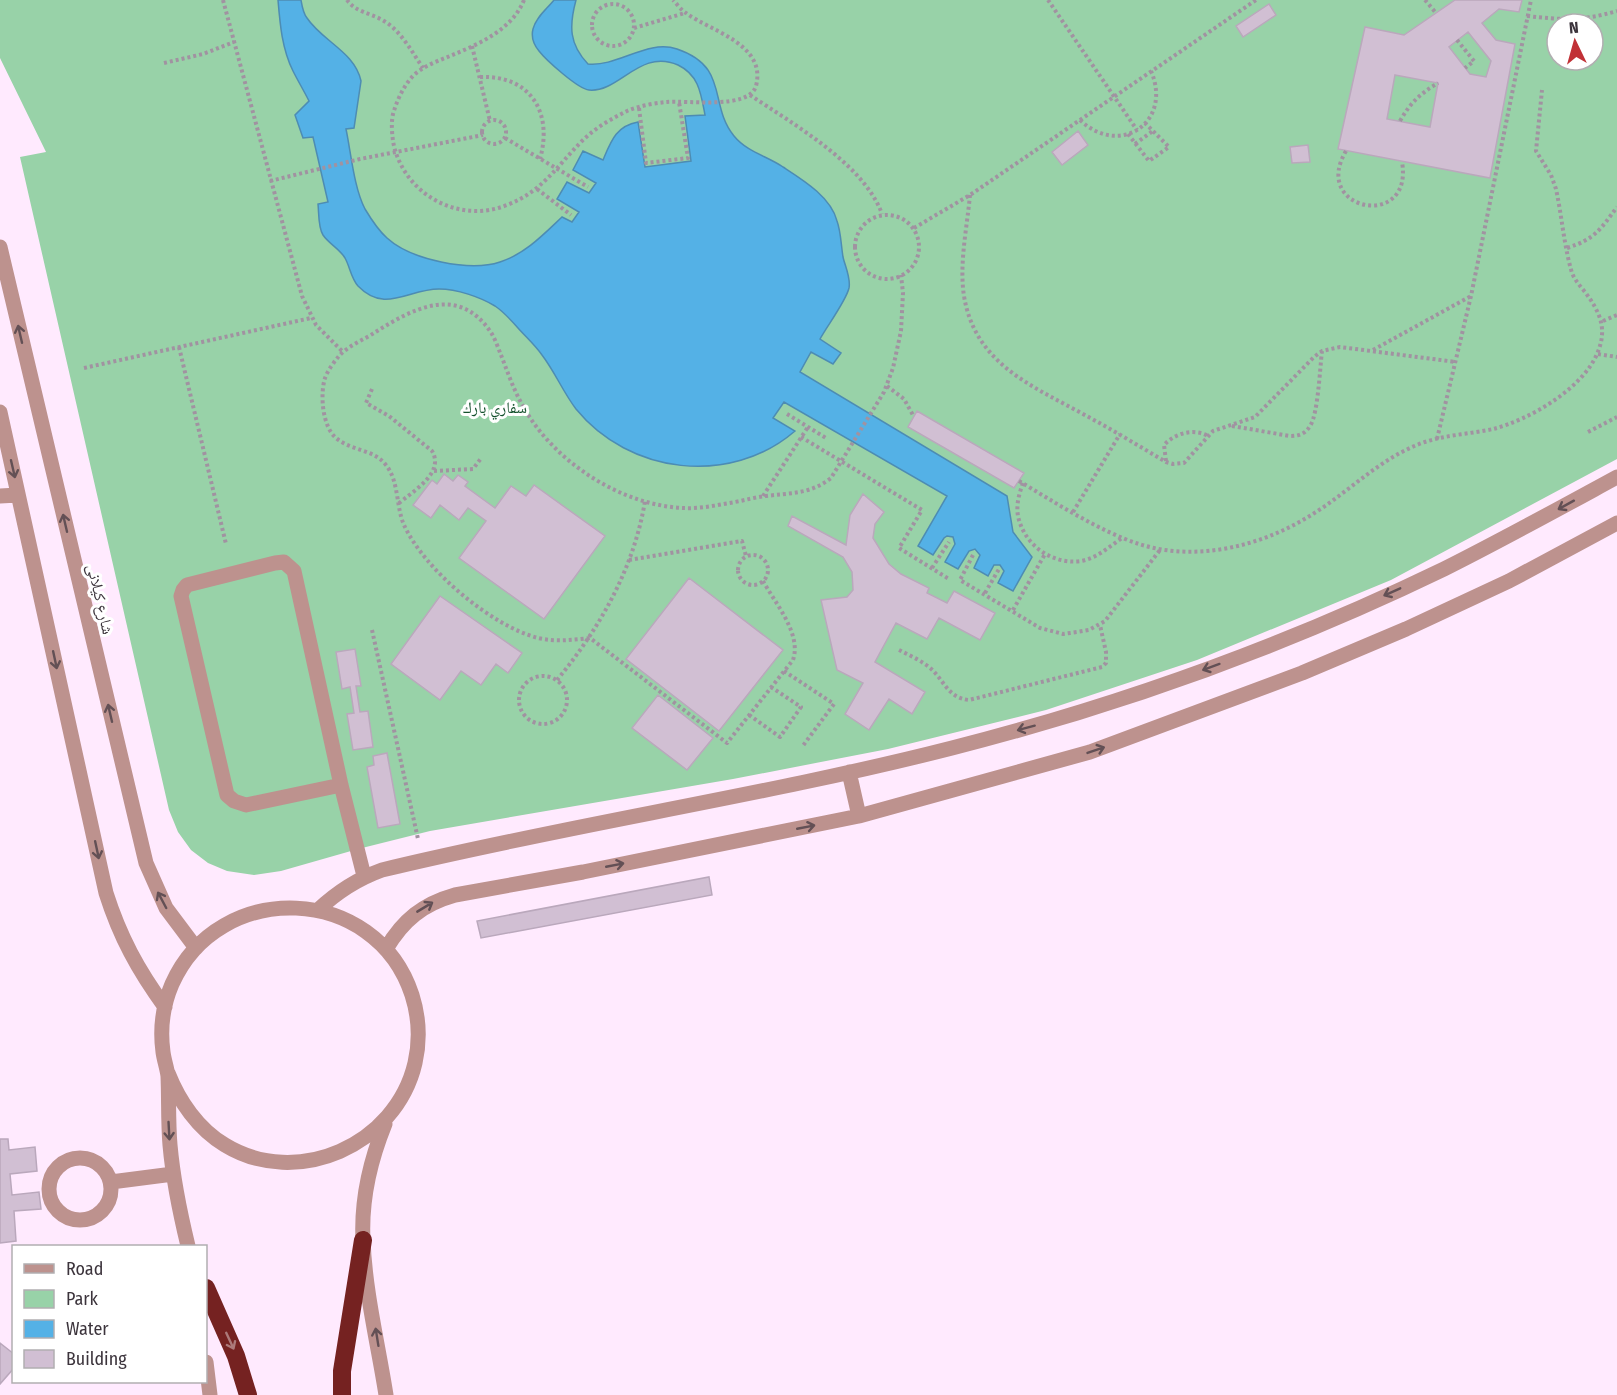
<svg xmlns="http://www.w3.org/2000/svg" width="1617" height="1395" font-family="'Fira Sans Condensed','Noto Naskh Arabic',sans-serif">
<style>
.green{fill:#98d2a8;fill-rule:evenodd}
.water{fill:#54b1e6;stroke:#4d8cb3;stroke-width:1.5}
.building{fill:#d1bfd3;stroke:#baa8bc;stroke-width:1.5;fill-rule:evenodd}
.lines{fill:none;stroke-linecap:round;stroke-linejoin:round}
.path{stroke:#a192a1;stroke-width:4;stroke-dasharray:3 3;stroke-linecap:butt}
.minor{stroke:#bd928e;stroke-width:15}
.highway{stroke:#752221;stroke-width:18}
.oneway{stroke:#635055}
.oneway2{stroke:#ac7a7a}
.labels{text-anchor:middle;stroke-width:6;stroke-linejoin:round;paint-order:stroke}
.park-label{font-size:16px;fill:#13512c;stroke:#fff}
.street-label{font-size:16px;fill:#3c343c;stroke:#fff}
</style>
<rect width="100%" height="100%" fill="#ffeafe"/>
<path class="green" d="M0,0h1617v459l-226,121 -194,80 -151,50 -158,39 -155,30 -303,52 -72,18 -77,22 -27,4 -27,-4 -19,-8 -17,-13 -13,-18 -9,-22 -149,-653 26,-5 -46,-94zM1557,24h36v36h-36z"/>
<path class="water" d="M278,0h23c1,6 2,13 6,18 15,23 48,34 54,63l-7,47 -8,1c5,24 8,59 19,80 6,10 14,22 22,29 24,22 83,34 113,24 25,-8 44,-28 62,-45l10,5 7,-10 -22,-13 10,-17 22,11 7,-10 -23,-13 10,-19 20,9c8,-19 13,-34 35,-38l7,45 46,-6 -6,-45 20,-1c-4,-21 -6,-40 -27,-50 -38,-17 -59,28 -89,25 -11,-1 -43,-30 -50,-39 -5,-6 -8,-14 -6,-22 3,-12 14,-20 21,-29h22c-7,26 -7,44 12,64 30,3 59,-25 89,-15 53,18 31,55 57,87 13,16 33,20 49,31 20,13 48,30 54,54 4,11 4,24 6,36 2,9 8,21 6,31 -3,13 -22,38 -29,51l21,14 -8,11 -22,-12 -11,20 207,124 6,36 19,25 -19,34 -15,-8 6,-12 -4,-6h-6l-6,11 -14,-8 6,-13 -5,-6 -6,2 -11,18 -13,-7 10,-18 -2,-7 -6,-1 -3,2 -11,17 -15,-9 29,-50 -163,-94 -11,16 22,13c-65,56 -166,43 -219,-22 -13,-17 -21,-37 -34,-54 -7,-10 -16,-18 -24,-27 -7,-8 -14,-16 -23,-22 -15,-9 -38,-17 -56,-17 -31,0 -54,25 -81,-3 -7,-8 -8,-19 -13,-28 -6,-10 -16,-14 -22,-23 -5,-8 -4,-22 -5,-31l10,-2 -15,-65 -10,1 -8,-23 14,-14c-5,-10 -11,-20 -16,-30 -11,-22 -13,-47 -15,-71z"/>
<path class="building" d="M1455,0h67l-3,12 -20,-3 -17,14 14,17 19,4 -25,134 -152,-29 27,-122 39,8zM1468,32l23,29 -5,16 -16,-3 -21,-27zM1395,75l43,8 -8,44 -43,-8z
M1269,4l7,11 -33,22 -7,-11z
M1078,131l10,14 -26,20 -10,-13z
M1308,145l2,17 -18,1 -2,-16z
M917,411l107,62 -10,15 -106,-61z
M444,474l9,7 5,-6 10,7 -3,4 30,22 16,-22 15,10 8,-11 71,51 -61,83 -85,-61 27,-37 -18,-13 -9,12 -19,-15 -9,13 -18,-13 19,-25 5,4z
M863,494l21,18 -9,12 -2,14 16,26 12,10 28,14 -2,5 20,10 7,-12 41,22 -15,27 -41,-22 -12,21 -31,-16 -21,39 50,30 -13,22 -23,-15 -20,31 -24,-16 18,-31 -26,-13 -16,-70 26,-3 6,-7 -1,-18 -9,-15 -55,-31 4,-10 54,29 4,-30z
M689,578l94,72 -64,81 -93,-72z
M440,596l82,57 -14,20 -12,-9 -15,21 -20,-14 -21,29 -49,-36z
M355,649l6,37h-5l4,26 8,-1 5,36 -20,3 -6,-36 7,-1 -4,-26 -8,2 -6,-37z
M658,695l55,43 -26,32 -55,-42z
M387,753l13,71 -22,4 -11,-61 7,-2 -1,-9z
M709,877l3,18 -231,43 -4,-17z
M0,1139h8l1,11 26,-3 2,24 -27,3 2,21 27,-3 2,17 -27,2 2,30 -16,2z
M0,1343l14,11v14l-14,16z"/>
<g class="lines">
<path class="path" d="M223,0l79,296 14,29 27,27
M347,0c8,12 24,13 37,21 17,10 28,31 39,47
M524,0c-12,30 -45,44 -74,56 -12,5 -25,9 -36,19 -10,10 -17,25 -21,39 -2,9 -1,19 0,27 9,52 65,84 114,64 36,-14 49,-38 75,-64 13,-13 29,-22 45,-30 12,-5 27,-8 40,-9 20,-2 82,8 89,-16 11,-42 -46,-55 -70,-73 -5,-3 -9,-9 -13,-13
M1048,0l89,130
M1425,0l11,13
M592 25a21 21 0 1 1 42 0a21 21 0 1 1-42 0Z
M1527,16c35,4 56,5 90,-5
M634,28l51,-15
M1457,40l17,21 -9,7
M472,46l18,75
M164,63l39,-9 31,-12
M480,77c51,-2 73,36 60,82
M750,95c43,29 114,69 132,119
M639,108l7,55 42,-5 -9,-56
M1080,120c40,38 93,2 71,-49
M482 132a12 12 0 1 1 24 0a12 12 0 1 1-24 0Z
M1400,121c10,-18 21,-28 38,-38
M1128,134l21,27 20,-14 -24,-24
M505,138l83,49
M1135,144l18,-13
M1346,151c-36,60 68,80 56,11
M270,181l90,-22 123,-24
M537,189l34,26
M970,195c-3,33 -11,69 -6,101 11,67 66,89 119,118 28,15 56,32 83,48l7,2 11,-1 29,-32 42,-14 59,-60 8,-6 18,-4 116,15
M855 247a32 32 0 1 1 64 0a32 32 0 1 1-64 0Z
M914,228l56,-33 286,-195
M1567,248c28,-9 33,-18 50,-41
M1603,321l14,-6
M179,347l47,197
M1373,350l98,-54
M1598,354l19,3
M84,368l227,-50
M887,386l17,13 10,18
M372,389l-6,14 23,13 43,35c13,22 -19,40 -34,53
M787,414l39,24
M1232,426l58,10c9,0 15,-2 20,-10 8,-11 10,-59 12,-75
M1588,432l29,-15
M801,437l121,73 -23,38 50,31
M1437,439l34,-143 60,-296
M1166,461l-2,-16c11,-12 30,-17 44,-9
M434,471l39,-2 9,-12
M1019,481c35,21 82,51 120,63 59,19 127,1 177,-32 36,-23 65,-54 106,-69 22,-8 48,-9 71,-14 36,-9 89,-40 104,-75 11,-25 3,-42 -12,-62 -5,-6 -10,-12 -13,-19 -8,-27 -10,-56 -16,-84l-5,-14 -15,-24 6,-61
M1023,483c-4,11 -7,22 -5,33 6,29 34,49 63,45 16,-3 28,-14 41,-23
M763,496l45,-69
M1073,512l47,-78
M738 570a15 15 0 1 1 30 0a15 15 0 1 1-30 0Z
M973,555l-13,25 80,48 23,6 14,-2 12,-2 16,-9 55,-71
M629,560l113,-19 4,15
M932,568l17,-26
M763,581c12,22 39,53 30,79l-66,83 -137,-105c-18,2 -34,4 -52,0 -47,-12 -114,-69 -134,-113 -8,-18 -5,-44 -18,-60 -12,-16 -35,-14 -50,-27 -14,-12 -16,-44 -11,-60 3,-8 9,-16 14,-22 9,-10 24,-16 35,-23 38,-24 83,-49 116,-2 5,7 8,17 11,24 7,18 13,36 23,53 31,54 96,97 159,100 17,1 35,-3 52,-6 11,-2 21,-5 31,-6 24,-3 45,-2 65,-18l53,-86 9,-24 8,-37 2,-38 -2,-18
M985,593l14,-24
M1013,610l32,-56
M372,630l46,209
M899,650c10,5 21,10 30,17 15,12 18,31 40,33l133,-33 4,-4v-11l-6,-27
M784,671l50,33 -32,43
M519 700a24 24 0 1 1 48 0a24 24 0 1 1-48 0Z
M557,680c43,-52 77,-112 88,-179
M749,715l31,22 21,-30 -30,-20"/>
<path class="minor" d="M0,247l146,616 20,45 30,40
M0,412l106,481c14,44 32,77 59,114
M0,496l18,-1
M849,772l10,44
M341,785l-95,20 -12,-4 -7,-6 -46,-199 2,-6 4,-5 88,-22 9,-1 10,9 47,214 23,91
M318,910c19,-18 39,-31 64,-40 189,-46 382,-74 570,-122 169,-43 335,-103 492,-179 58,-29 116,-61 173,-92
M386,949c17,-29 37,-45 69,-54l128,-23 276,-56 231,-64 212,-79 104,-44 103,-48 108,-58
M168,1073c11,28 30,56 57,72 72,44 171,0 190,-82 5,-22 4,-46 -3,-68 -36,-111 -193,-117 -240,-11 -9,21 -12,46 -9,68 1,8 4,16 5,24 1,23 0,46 2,69 3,34 10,68 18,101
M385,1124c-15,37 -24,76 -22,116 2,52 15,104 23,155
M49 1189a31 31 0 1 1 62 0a31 31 0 1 1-62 0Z
M111,1182l62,-8
M206,1362l4,33"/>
<path class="highway" d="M206,1288l30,68 12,39
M342,1395v-24l21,-131"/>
</g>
<defs><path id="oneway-shaft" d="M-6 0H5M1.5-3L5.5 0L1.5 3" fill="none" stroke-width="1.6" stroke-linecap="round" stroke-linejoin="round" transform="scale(1.5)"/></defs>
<g class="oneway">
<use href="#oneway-shaft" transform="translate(20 334) rotate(-103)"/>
<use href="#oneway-shaft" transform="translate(13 469) rotate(77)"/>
<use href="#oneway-shaft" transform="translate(1566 505) rotate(151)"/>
<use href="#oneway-shaft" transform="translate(65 523) rotate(-103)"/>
<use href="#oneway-shaft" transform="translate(1392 592) rotate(156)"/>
<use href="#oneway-shaft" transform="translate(55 660) rotate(78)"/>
<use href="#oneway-shaft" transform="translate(1211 667) rotate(160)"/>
<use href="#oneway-shaft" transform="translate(110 713) rotate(-103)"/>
<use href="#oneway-shaft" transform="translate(1026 728) rotate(165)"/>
<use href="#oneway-shaft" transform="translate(1096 750) rotate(-19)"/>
<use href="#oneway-shaft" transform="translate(806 827) rotate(-11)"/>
<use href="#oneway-shaft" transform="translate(97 850) rotate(78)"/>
<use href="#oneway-shaft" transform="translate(615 865) rotate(-11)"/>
<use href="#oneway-shaft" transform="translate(162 900) rotate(-118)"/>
<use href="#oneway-shaft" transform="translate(425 907) rotate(-31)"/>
<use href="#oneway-shaft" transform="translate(169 1131) rotate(87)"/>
<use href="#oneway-shaft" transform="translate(377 1337) rotate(-99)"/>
</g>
<use class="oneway2" href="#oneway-shaft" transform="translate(230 1341) rotate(65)"/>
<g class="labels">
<g class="park-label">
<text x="495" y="413">سفاري بارك</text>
</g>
<g class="street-label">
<text transform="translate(101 599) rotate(77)" y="6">شارع كيلانى</text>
</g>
</g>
<rect x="12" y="1245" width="195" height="138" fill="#ffffff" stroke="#b1aeb1" stroke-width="1.5"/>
<rect x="24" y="1264" width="30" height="9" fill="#bd928e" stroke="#b1aeb1" stroke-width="1.5"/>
<text x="66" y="1275" font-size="18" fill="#3c343c">Road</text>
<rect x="24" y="1290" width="30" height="18" fill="#98d2a8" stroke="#b1aeb1" stroke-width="1.5"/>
<text x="66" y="1305" font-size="18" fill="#3c343c">Park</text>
<rect x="24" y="1320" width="30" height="18" fill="#54b1e6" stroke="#b1aeb1" stroke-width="1.5"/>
<text x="66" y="1335" font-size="18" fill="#3c343c">Water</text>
<rect x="24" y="1350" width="30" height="18" fill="#d1bfd3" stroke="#b1aeb1" stroke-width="1.5"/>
<text x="66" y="1365" font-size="18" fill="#3c343c">Building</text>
<g transform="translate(1575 42) rotate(355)"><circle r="28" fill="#ffffff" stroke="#b1aeb1" stroke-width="1.5"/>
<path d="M0-4.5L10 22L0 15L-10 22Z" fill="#c13136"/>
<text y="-9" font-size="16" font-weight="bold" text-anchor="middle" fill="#3c343c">N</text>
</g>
</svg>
